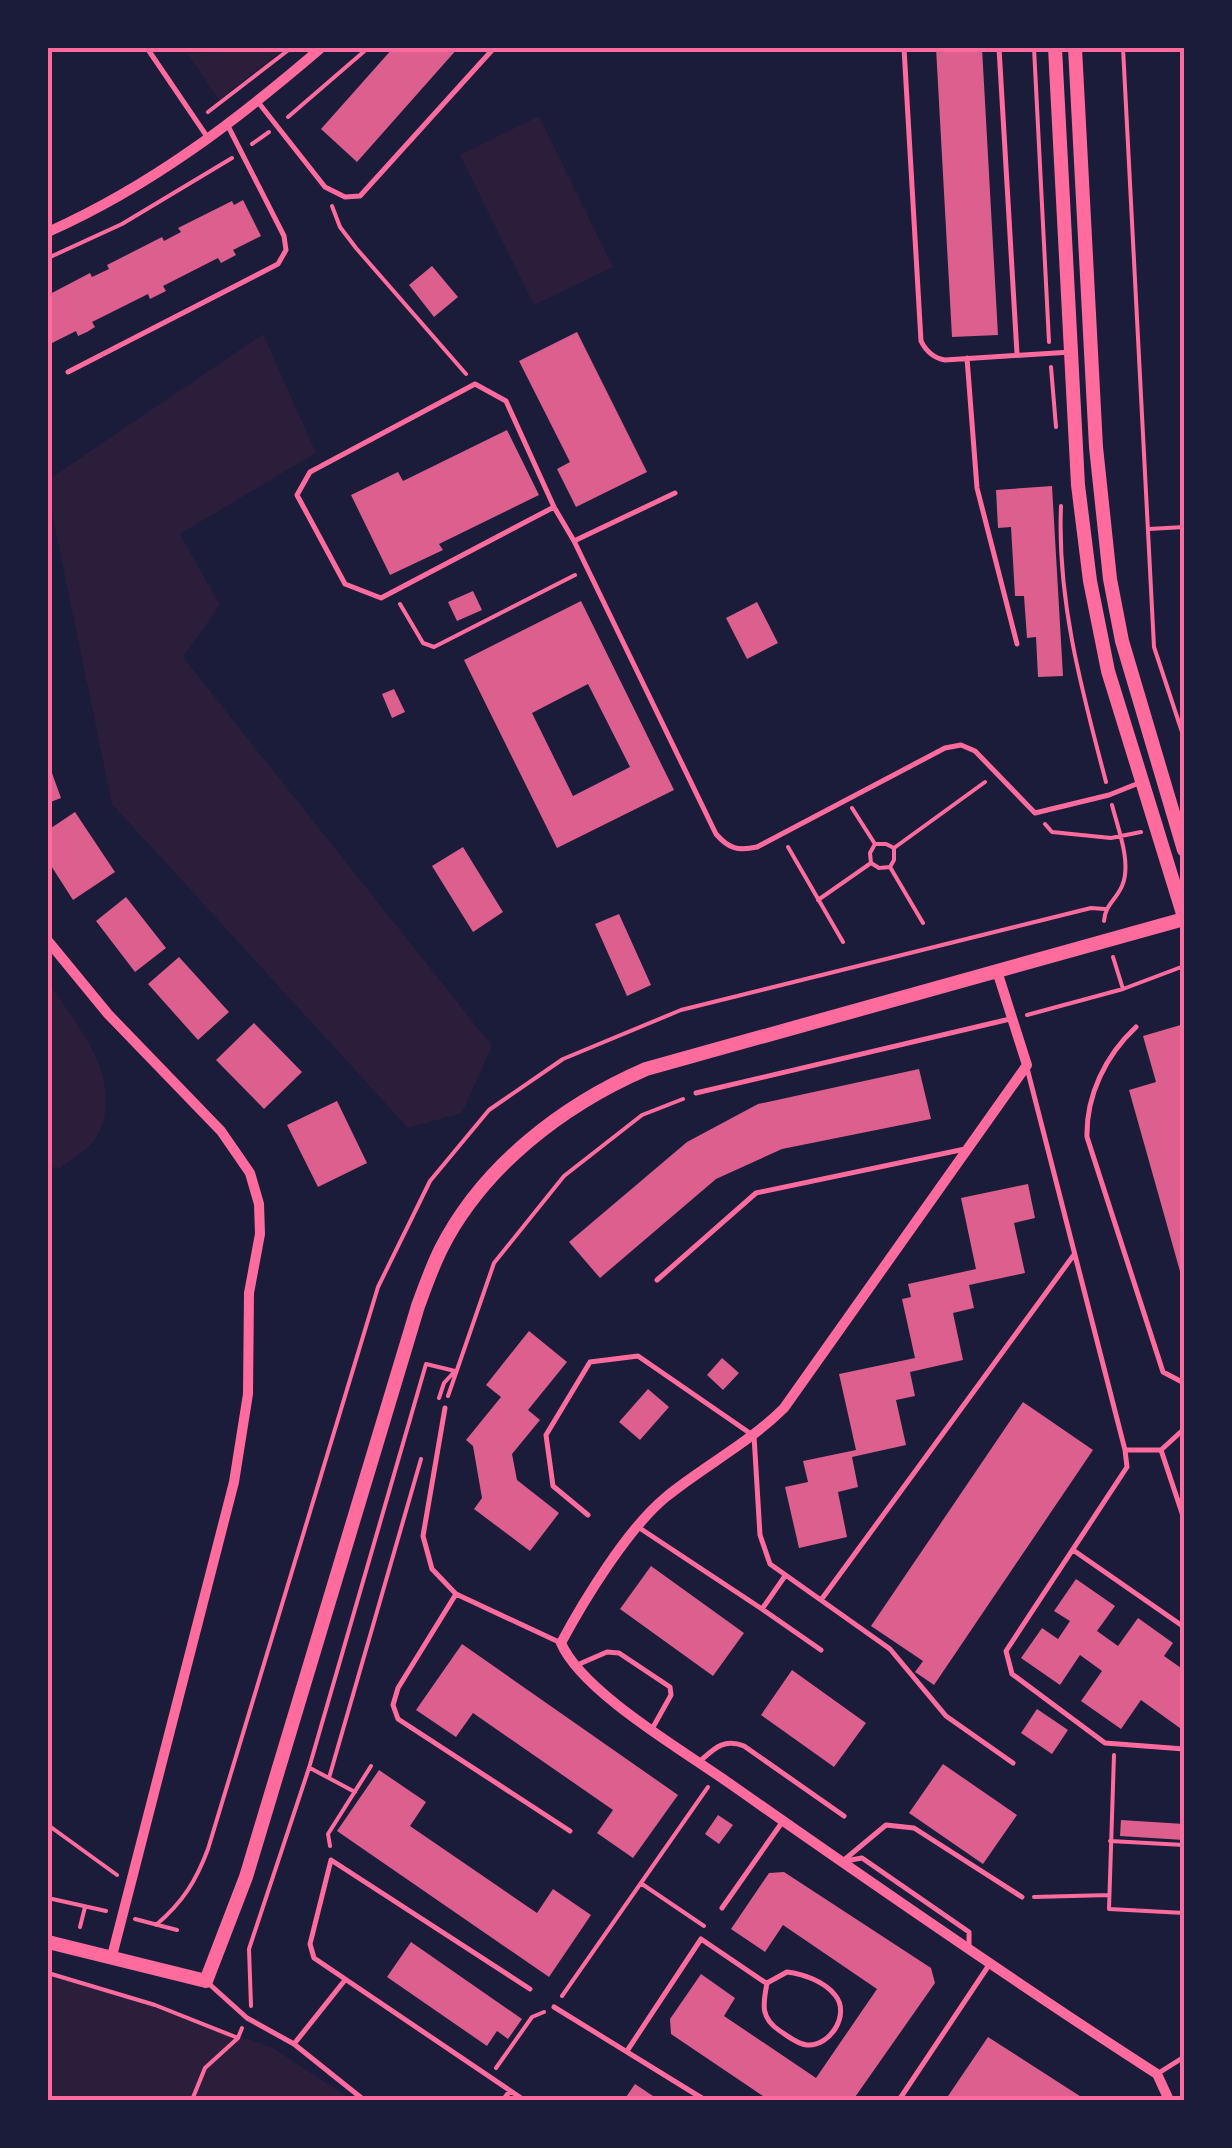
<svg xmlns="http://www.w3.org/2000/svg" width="1232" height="2148" font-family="'Noto Sans',sans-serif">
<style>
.green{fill:#2a1e3b}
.building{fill:#dd5f8e;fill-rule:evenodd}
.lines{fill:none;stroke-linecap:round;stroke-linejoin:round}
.path{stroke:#ff6b9d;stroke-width:4}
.service{stroke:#ff6b9d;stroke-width:5}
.minor{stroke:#ff6b9d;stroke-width:10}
.secondary{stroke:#ff6b9d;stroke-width:14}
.neatline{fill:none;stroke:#ff6b9d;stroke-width:4}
</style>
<rect width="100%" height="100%" fill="#1b1b3a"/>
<path class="green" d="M258,48h27l-66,52 -31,-46z
M539,116l74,151 -79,38 -74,-150z
M263,334l53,119 -136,81 40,71 -37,52 309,389 -30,67 -54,15 -296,-324 -64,-310v-14z
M48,982c29,43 80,101 48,156 -6,11 -25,21 -35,30l-13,-1z
M48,1973l107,32 118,43 79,52h-304z"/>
<path class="building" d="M393,48h65l-101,114 -36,-33z
M936,48h46l16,287 -46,2z
M243,200l18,36 -28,14 3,5 -15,8 -3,-5 -55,28 3,5 -16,8 -2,-5 -56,28 3,5 -8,5 -9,4 -2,-5 -28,14v-50l42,-22 2,4 17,-8 -2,-4 55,-28 2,4 17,-9 -3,-4 54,-27 2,4z
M432,266l26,31 -24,20 -25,-32z
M577,332l70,140 -71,35 -19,-38 13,-7 -51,-101z
M507,430l32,65 -100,49 4,6 -53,25 -39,-80 47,-23 5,9z
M1052,486l11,190 -25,1 -2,-40 -9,1 -3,-42h-9l-4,-69 -13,1 -2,-38z
M473,591l9,19 -25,11 -9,-19z
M581,601l93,189 -117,58 -93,-188zM588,684l42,83 -57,29 -41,-83z
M757,602l21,41 -31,16 -21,-41z
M394,689l11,23 -13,6 -10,-24z
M48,762l13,36 -13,5z
M75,812l40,60 -42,28 -25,-39v-31z
M463,847l40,65 -30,20 -41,-66z
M126,897l40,51 -31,24 -39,-51z
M619,914l32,71 -24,11 -32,-72z
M179,957l50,55 -31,28 -50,-56z
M254,1023l48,49 -38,37 -48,-49z
M1184,1024l-1,63v195l-54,-192 27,-8 -13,-46z
M919,1069l12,50 -149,30 -66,30 -116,99 -31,-36 118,-100 71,-38z
M337,1101l30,62 -49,24 -31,-62z
M1028,1184l7,34 -21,5 11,50 -56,12 5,23 -21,5 10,47 -53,12 5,24 -19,4 10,45 -54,12 6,30 -20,5 9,45 -48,11 -14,-61 23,-5 -5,-21 53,-11 -17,-76 76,-16 -13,-59 9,-2 -3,-13 68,-15 -15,-71z
M529,1331l38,31 -39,48 12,10 -28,34 5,26 42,33 -29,38 -56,-42 8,-11 -9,-52 -7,-6 35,-43 -15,-12z
M722,1358l17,15 -16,17 -16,-15z
M648,1389l21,18 -29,33 -21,-18z
M1023,1402l70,48 -159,235 -19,-13 8,-11 -52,-35z
M651,1566l93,67 -31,43 -93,-67z
M1076,1579l39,27 -18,25 21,15 20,-28 35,25 -9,13 20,14v61l-43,-31 -20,29 -40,-28 21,-30 -22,-16 -20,30 -39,-27 21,-30 16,11 12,-18 -16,-10z
M462,1644l216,151 -45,63 -36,-25 16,-23 -140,-97 -17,24 -40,-27z
M792,1670l74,53 -32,44 -73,-52z
M1037,1709l31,21 -16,24 -31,-21z
M943,1764l74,51 -34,49 -74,-51z
M379,1770l47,32 -16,24 127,87 16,-24 38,26 -42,62 -212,-146z
M718,1815l15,10 -14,19 -14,-10z
M1121,1820l63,4v16l-64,-4z
M784,1872l147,96 4,15 -82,117h-84l-98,-66 -1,-15 31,-45 34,24 -11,18 92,62 61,-89 -94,-64 -18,27 -34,-23 38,-56z
M411,1942l111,77 -14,20 -11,-8 -10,15 -100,-69z
M988,2037l98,63h-138l-2,-1z
M635,2084l24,16h-35z"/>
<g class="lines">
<path class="path" d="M1034,48l15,294
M1123,48l31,599 30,91
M208,112l83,-64
M288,117l80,-69
M252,144l17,-12
M332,206l8,21 16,21 110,126
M48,258l74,-34 110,-66
M1051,367l5,60
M1061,506c-4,95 21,185 45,276
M1149,529l35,-2
M400,604l23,39 11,4 141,-72
M852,808l23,36h11l8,4 91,-66
M1045,824l7,8 59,6 30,-6
M875,844l-5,9 1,10 8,5 11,-1 4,-7v-11
M788,847l55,95
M890,867l33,56
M818,900l53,-37
M1104,921c1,-16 12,-21 18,-35 10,-23 -4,-57 -10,-81
M1113,957l10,32
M1027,1015l96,-26 61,-23
M448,1396l46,-133 70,-87 78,-61 41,-16
M1114,1755l-5,154 75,4
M310,1768l45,24
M329,1778l92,-319
M48,1825l69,50
M1110,1841l74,4
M330,1846l-2,-12 43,-68
M642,1884l62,42
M1034,1897l75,-2
M48,1898l58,13
M135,1919l42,11
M156,1925c27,-23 40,-44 52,-76l170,-562 52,-106 59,-71 74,-51 118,-49 410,-102 14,1
M80,1927l5,-20
M48,1973l107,32 83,33
M562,1996l146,-209
M251,2006l-2,-57 60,-181 117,-404 29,7 -11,12 -5,15
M496,2068l36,-51 12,-5
M192,2100l13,-32 33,-30 4,-10"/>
<path class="service" d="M147,48l61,90
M904,48l17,293c5,10 12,17 24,19l126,-8
M999,48l18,306
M258,102l67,85 20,10 15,-1 134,-148
M967,358l10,130 40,156
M68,372l210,-108 8,-14 -2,-14 -56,-110
M554,507l-173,91 -36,-14 -48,-89 13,-23 165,-88 31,17 48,106 20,34 142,293c13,15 22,17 41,13l188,-99 16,-3 14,6 60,62 74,-18 30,-12
M574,541l101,-48
M1136,1027c-30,28 -50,68 -49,110l76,235 21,11
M1027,1068l98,382h36l23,69
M696,1093l314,-74
M657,1280l99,-87 209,-44
M445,1408l-22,128 9,33 24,25 103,48
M1125,1450l2,17 -121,184 6,23 93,69 79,6
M1161,1450l23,-21
M588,1515l-35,-29 -7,-51 44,-73 48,-6 116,80 6,99 10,29 120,85 56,67 67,47
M638,1527l124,82 23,-33
M1073,1550l111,77
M456,1594l-58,94 -5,17 5,14 172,112
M821,1600l252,-344
M762,1609l59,41
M577,1665l30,-13 12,1 51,34 1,8 -19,34
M699,1762c15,-13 24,-24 45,-16l100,70
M844,1860l42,-35 28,3 108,69
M845,1861l17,-3 107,74v16
M722,1908l61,-87
M787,1972c16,2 37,9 48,23 16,19 -5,52 -28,50 -10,-1 -19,-9 -27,-14 -20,-13 -17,-27 -13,-48z
M207,1982l40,36 47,26 70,56
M554,2007l151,93
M294,2044l51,-64
M627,2051l74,-112 65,44
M1157,2074l27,-17
M503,2100l7,-9
M524,2100l-210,-142 -4,-14 21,-84 199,129
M899,2100l90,-135"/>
<path class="minor" d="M48,232c103,-46 188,-111 273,-184
M48,941l60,73 113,117 29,42 9,31 1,30 -11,59 -1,101 -14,88 -122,474
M997,971l30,94 -243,343c-35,35 -80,58 -118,89 -38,31 -82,103 -105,146 21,49 123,108 168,140 141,99 282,197 428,291l12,26"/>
<path class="secondary" d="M1055,48l23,437 12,96 18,90 76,246
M1075,48l21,399 14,132 12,62 62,209
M48,1942l158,39 40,-104 172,-571c7,-19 14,-39 23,-57 42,-83 122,-144 205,-180l538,-150"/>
</g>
<rect width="1232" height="2148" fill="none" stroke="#1b1b3a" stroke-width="100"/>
<rect x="50" y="50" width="1132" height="2048" class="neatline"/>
</svg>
